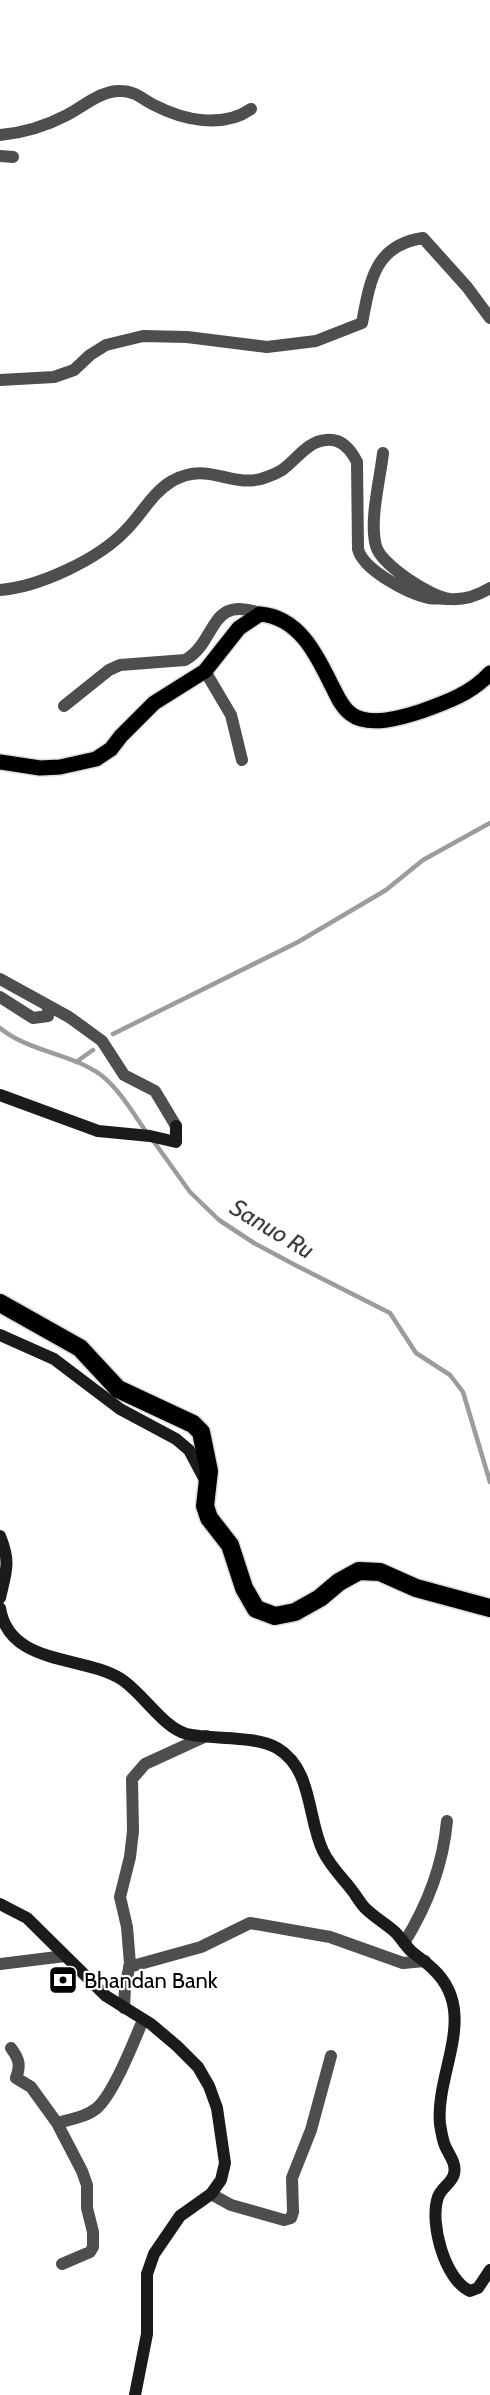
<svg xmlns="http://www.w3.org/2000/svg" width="490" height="2395" font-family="Cabin,sans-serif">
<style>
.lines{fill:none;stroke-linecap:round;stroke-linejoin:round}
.stream{stroke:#9c9c9c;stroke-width:4.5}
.primary-casing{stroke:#dbdbdb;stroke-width:18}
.highway-casing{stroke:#dbdbdb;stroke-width:21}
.street{stroke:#4e4e4e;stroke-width:12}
.secondary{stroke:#1b1b1b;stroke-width:12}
.primary{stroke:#000;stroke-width:15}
.highway{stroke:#000;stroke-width:18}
.labels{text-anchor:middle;stroke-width:4.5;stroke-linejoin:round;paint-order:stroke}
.poi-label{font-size:22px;fill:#000;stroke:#fff;text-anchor:start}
.water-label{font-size:24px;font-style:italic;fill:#3d3d3d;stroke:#fff}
</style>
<rect width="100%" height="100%" fill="#fff"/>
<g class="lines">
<path class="stream" d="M0,1028c29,24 71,25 101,47 19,15 32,38 46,58
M113,1034l185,-92 88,-52 37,-30 67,-37
M76,1062l17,-12
M152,1139l38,53 29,28 35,23 41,22 95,48 26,40 34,22 13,17 27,90"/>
<g class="primary-casing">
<path id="primary" d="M0,762l40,6 20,-1 36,-8 15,-10 10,-13 33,-33 51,-32 34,-43 21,-14c38,3 56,39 71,70 6,11 10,23 20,30 18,14 53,3 71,-3 25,-9 50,-18 68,-38"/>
</g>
<g class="highway-casing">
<path id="highway" d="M0,1303l80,45 38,41 75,35 8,8 8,39 -4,35 4,12 21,27 14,43 12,21 19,7 20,-4 25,-14 19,-16 20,-11 21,1 36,16 74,20"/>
</g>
<path class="street" d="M0,135c23,-2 46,-9 67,-20 16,-8 34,-25 54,-24 14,0 21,8 33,14 29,15 68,24 97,4
M0,156l13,1
M0,380l54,-3 20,-7 16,-15 16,-10 37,-9 44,1 80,10 49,-6 46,-18c8,-41 12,-78 61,-85l44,49 23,31
M383,453c-3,27 -14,68 -7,93 5,19 55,51 74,53 15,1 27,-3 40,-11
M0,590c39,-3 99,-31 126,-60 16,-16 26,-37 46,-49 36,-20 56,6 89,-2 6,-2 15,-5 21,-9 14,-10 26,-29 44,-30 15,-2 25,10 31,22l1,87c5,21 51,45 71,49 6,1 13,0 19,1
M205,671l26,44 11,45
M64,706l45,-36 11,-5 65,-5c33,-18 23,-67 77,-46
M0,979l69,38 33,24 22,34 31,16 21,35
M0,997l33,21 15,-2v-10
M404,1943c23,-37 39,-78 43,-122
M0,1964l65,-8
M129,1967l72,-20 49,-24 80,14 73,26 22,-2
M124,2008l1,-21 5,-23 -3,-37 -7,-30 10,-40 3,-26 -1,-52 13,-15 61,-28
M11,2048c8,11 10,17 5,30l15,9 26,36 25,48 5,14v23l6,24v15l-3,5 -28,12
M57,2123c14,-4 29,-6 40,-15 17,-15 37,-67 46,-88
M211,2194l20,11 53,15 7,-2 2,-6 -1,-34 19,-48 20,-74"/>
<path class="secondary" d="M0,1095l98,36 52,5 26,6v-16
M0,1335l54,24 66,50 56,30 13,11 16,30
M0,1536c11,27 6,35 0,62
M0,1608c9,58 83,47 121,71 22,14 42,49 66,55 27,6 66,1 90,14 36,21 30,70 46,103 7,15 18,25 28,38 5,6 9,14 14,19 9,9 21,16 30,24 6,6 10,13 16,19 7,6 15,11 22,18 47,44 2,103 7,155 1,6 2,13 4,19 3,10 13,19 10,31 -2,9 -13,14 -16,23 -9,26 7,83 32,94l8,-3 12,-18
M0,1904l27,14 79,78 45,28 26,22 21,21 11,19 8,22 8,55 -4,17 -10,14 -31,22 -26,38 -7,20v60l-12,61"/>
<use href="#primary" class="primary"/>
<use href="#highway" class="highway"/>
</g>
<defs>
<g id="bank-square" transform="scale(1.5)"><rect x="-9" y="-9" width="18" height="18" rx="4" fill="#000" stroke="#fff"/><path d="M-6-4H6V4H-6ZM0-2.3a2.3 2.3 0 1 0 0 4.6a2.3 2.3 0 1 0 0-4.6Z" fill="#fff"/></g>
</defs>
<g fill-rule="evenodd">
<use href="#bank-square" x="63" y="1980"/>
</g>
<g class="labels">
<g class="poi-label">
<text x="84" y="1988">Bhandan Bank</text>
</g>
<g class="water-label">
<text transform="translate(272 1229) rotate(31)" y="8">Sanuo Ru</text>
</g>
</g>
</svg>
